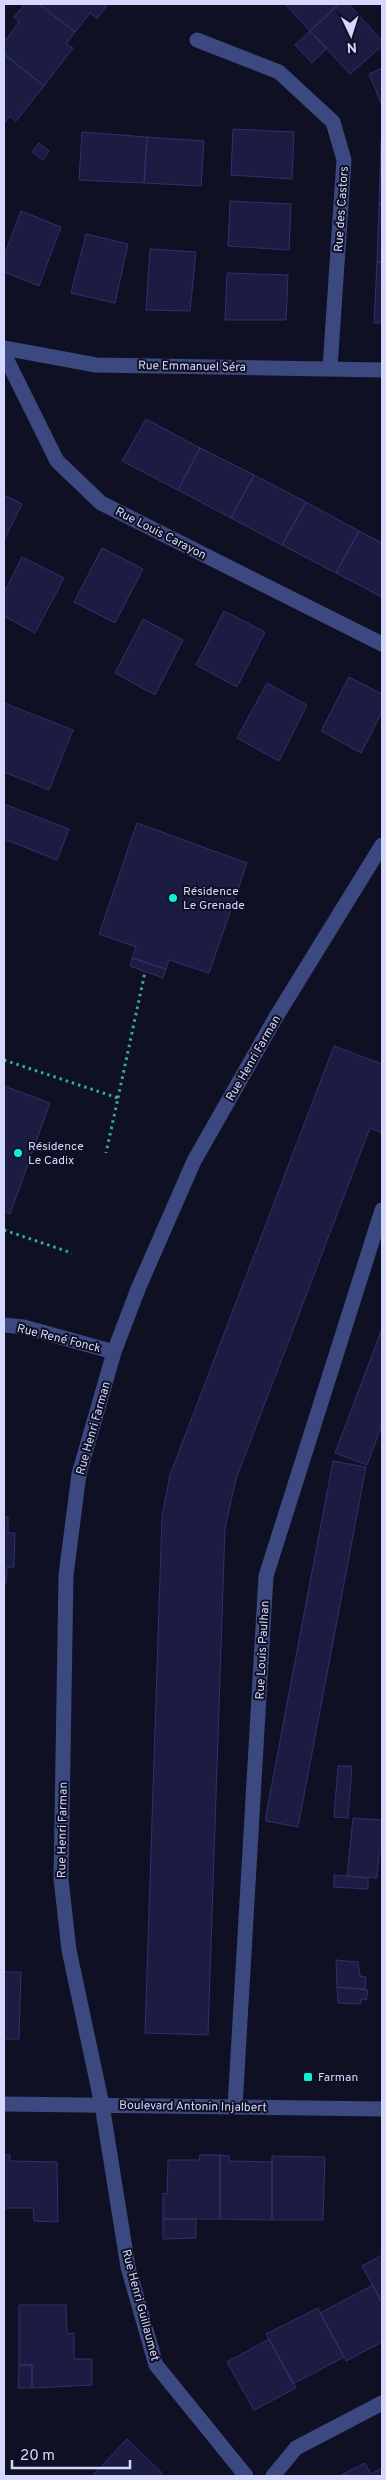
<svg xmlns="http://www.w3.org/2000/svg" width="386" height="2480" font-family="Overpass,sans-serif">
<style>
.building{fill:#1c1c43;stroke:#2f306e}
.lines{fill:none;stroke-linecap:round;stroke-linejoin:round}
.path{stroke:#34b08f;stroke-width:3;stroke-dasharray:2.5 4;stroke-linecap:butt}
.minor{stroke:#3c4880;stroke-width:15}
.poi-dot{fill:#0bf2d9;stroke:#0f1023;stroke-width:2}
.labels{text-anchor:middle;stroke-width:4;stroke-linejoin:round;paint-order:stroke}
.street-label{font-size:12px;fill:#d4d8fd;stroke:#0f1023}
.poi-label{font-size:12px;fill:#d4d8fd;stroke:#0f1023;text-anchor:start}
</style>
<rect width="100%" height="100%" fill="#0f1023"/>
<path class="building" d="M25,4h14l36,28 -9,12 7,4 -29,38 -40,-32v-12l15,-20 -5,-5z
M39,4h69l-11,15 -7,-6 -15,19z
M285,4h54l-29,27z
M339,4h10l33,37v5l-32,28 -40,-43z
M310,31l17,17 -15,15 -17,-18z
M4,54l40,32 -28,35 -6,-5 -6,8z
M382,68v37l-13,-31z
M233,129l61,3 -2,47 -61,-4z
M82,132l65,5 -3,46 -65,-3z
M147,137l57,4 -3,45 -57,-3z
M381,142h1v62h-3z
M39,143l10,8 -6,9 -11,-8z
M230,201l61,3 -2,46 -61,-4z
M379,204h3v58h-5z
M21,211l40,16 -22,59 -35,-14v-16z
M86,234l42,10 -13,59 -44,-10z
M150,249l46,3 -6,59 -44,-1z
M377,262h5v61h-8z
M227,273l61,2 -2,45h-61z
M146,419l54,29 -22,42 -56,-29z
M200,448l54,27 -23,43 -53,-28z
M254,475l52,27 -24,43 -51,-27z
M4,495l18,9 -18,36z
M306,502l53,29 -23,42 -54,-28z
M359,531l23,12v54l-46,-24z
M102,548l41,21 -28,54 -41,-21z
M22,557l42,21 -29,55 -31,-17v-23z
M224,611l41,21 -28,55 -41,-22z
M143,619l40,21 -28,55 -40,-22z
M349,677l33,17v18l-21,41 -40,-22z
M267,683l40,22 -28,56 -42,-23z
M4,703l69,27 -24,60 -45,-18z
M4,804l65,25 -12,31 -53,-21z
M137,823l110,40 -38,110 -40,-13 -3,9 -34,-11 4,-11 -37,-13z
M132,958l34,11 -3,9 -33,-12z
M334,1046l48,18v69l-12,-5 -134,351 -11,49 -17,507 -63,-2 17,-517 8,-41z
M4,1086l46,17 -40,111 -6,-2z
M382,1329v96l-15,40 -32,-12z
M333,1461l33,6 -68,360 -32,-6v-6z
M4,1516l4,1v16h7l-1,34h-7l-1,16h-2z
M338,1766h14l-4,52 -14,-1z
M353,1818l29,2v34h-3l-2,24 -30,-2z
M334,1875l34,3v11l-34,-2z
M336,1960l22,2 2,14 6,1 -1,12 -28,-2z
M4,1972h17l-2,67h-15z
M337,1987l31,3 -2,10 -5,-1v5l-23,-1z
M4,2155h6v6l47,1 1,60 -24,-1 -1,-13h-29z
M200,2155h20v64h-57v-26l4,1 1,-34h31z
M220,2155l9,1v5l43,1v58l-52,-1z
M272,2156l53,1 -2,63h-51z
M163,2219h33v19l-33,1z
M382,2255v48l-20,-37z
M373,2285l9,18v39l-36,19 -26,-48z
M19,2305h47l1,29 7,-1v26h18v26l-60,3v-23h-13z
M318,2308l26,49 -51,27 -27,-50z
M269,2339l27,49 -42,22 -27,-48z
M19,2365h13v23h-14z
M127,2439l35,34 -4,3h-61l-3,-2z
M365,2463l6,11 11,-6v8l-41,-1z"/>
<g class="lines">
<path class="path" d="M4,1060l114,38 -12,55
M118,1098l27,-126
M4,1230l68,23"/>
<path class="minor" d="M197,40l82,32 54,50 11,38 -14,208
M4,348l92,17 286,5
M4,354l53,107 44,42 281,141
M4,1325l20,2 90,25
M4,2104l378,5
M235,2107l31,-531 116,-366
M246,2476l-90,-111 -28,-98 -26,-162 -33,-155 -8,-71 5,-304 13,-101 35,-122 24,-63 56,-128 82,-144 106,-172
M273,2476l23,-28 86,-45"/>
</g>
<g class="poi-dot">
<circle cx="173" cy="898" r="5"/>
<circle cx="18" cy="1153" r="5"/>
<rect x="303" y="2072" width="10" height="10" rx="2.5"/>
</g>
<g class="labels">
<g class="street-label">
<text transform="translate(341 209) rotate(-86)" y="4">Rue des Castors</text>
<text transform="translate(192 366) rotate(1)" y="4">Rue Emmanuel Séra</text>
<text transform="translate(161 533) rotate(27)" y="4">Rue Louis Carayon</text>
<text transform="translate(253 1058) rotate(-60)" y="4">Rue Henri Farman</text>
<text transform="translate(59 1338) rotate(14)" y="4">Rue René Fonck</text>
<text transform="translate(93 1428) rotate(-74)" y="4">Rue Henri Farman</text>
<text transform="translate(262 1650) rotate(-87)" y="4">Rue Louis Paulhan</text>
<text transform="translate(62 1830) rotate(-89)" y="4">Rue Henri Farman</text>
<text transform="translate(193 2106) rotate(1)" y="4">Boulevard Antonin Injalbert</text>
<text transform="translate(141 2305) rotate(75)" y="4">Rue Henri Guillaumet</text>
</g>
<g class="poi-label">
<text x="183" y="895">Résidence<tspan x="183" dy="14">Le Grenade</tspan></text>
<text x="28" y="1150">Résidence<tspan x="28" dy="14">Le Cadix</tspan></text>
<text x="318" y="2081">Farman</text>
</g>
</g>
<rect width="386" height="2480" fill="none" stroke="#d4d8fd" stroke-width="10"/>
<g transform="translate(351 35) rotate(176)" stroke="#0f1023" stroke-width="4" paint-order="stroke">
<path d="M0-4L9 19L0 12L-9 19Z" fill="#d4d8fd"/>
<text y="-8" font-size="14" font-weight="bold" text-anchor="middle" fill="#d4d8fd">N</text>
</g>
<path d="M12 2460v8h118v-8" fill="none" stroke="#d4d8fd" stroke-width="2.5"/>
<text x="20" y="2460" font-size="15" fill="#d4d8fd" stroke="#0f1023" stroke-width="4" paint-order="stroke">20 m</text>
</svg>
